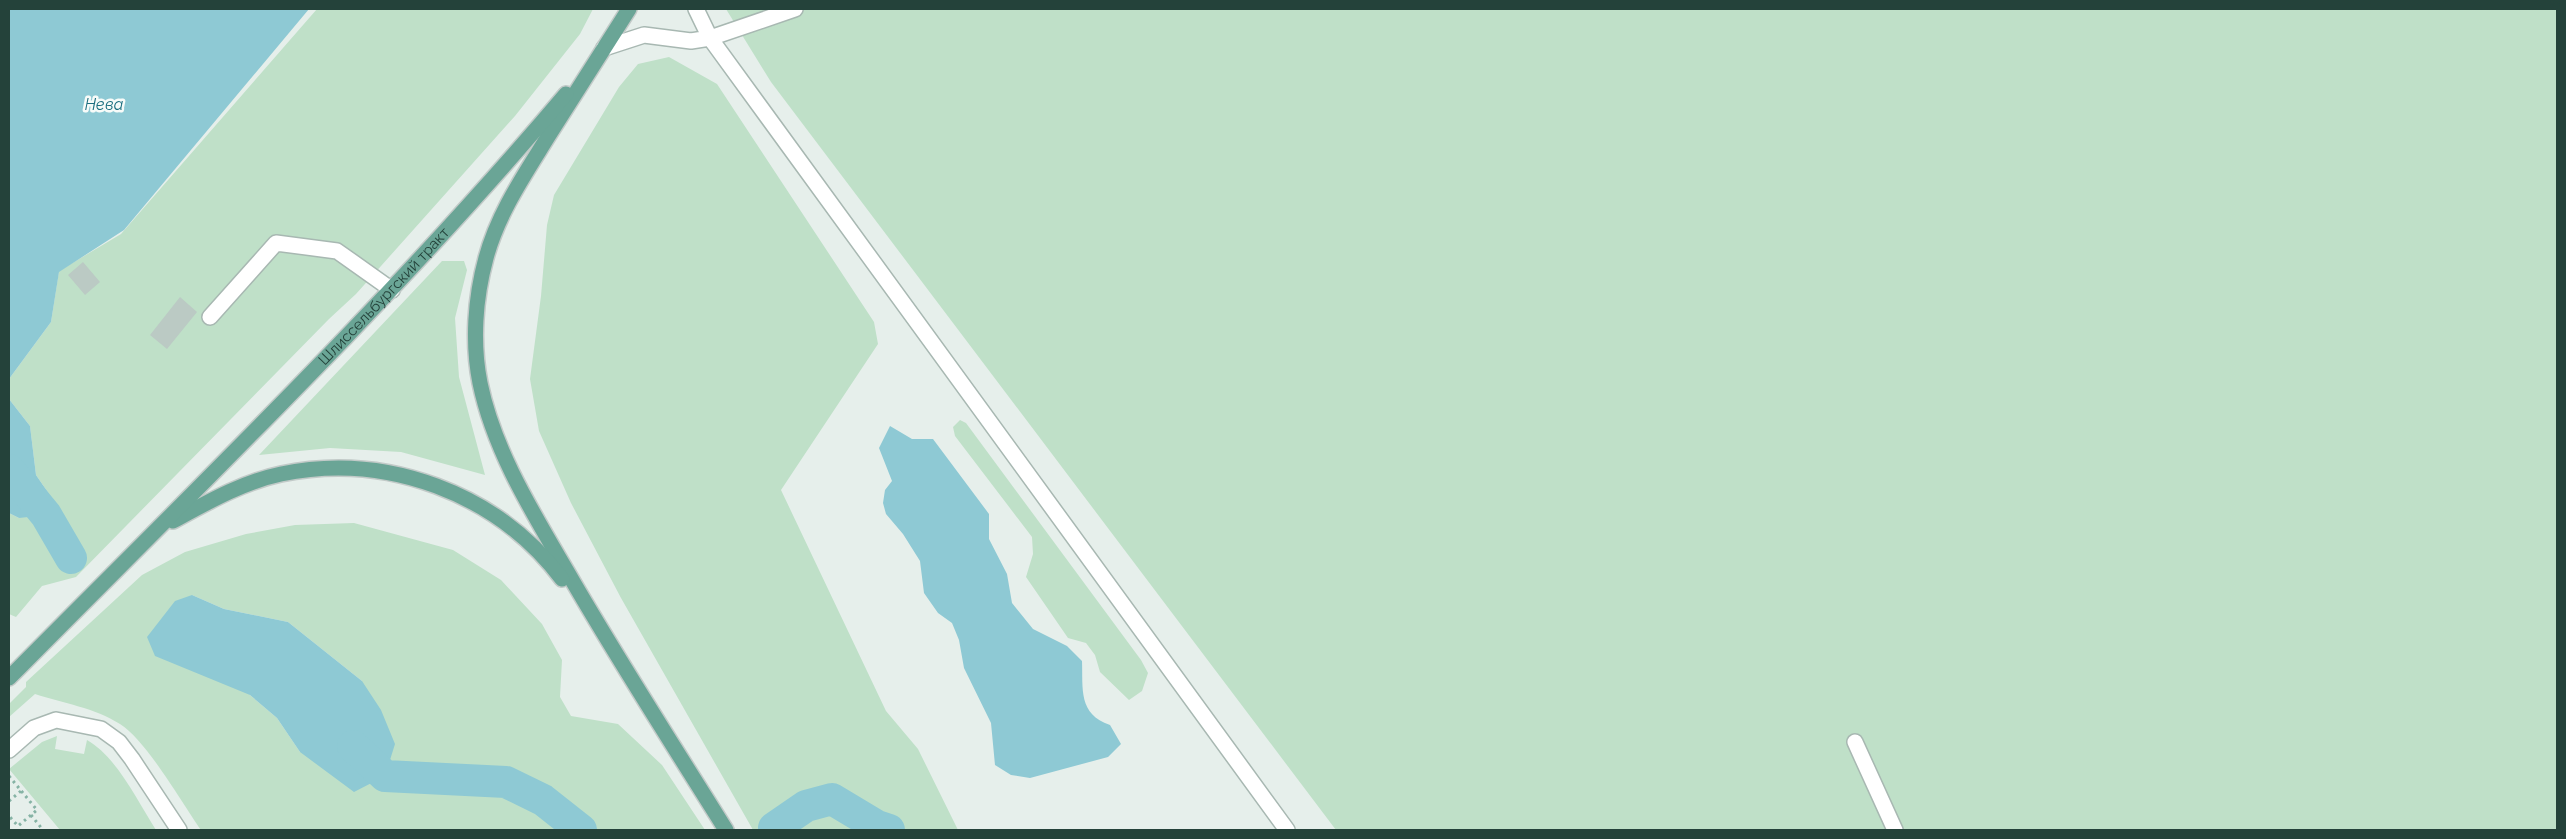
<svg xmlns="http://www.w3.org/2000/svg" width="2566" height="839" font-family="Raleway,sans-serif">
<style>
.green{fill:#bfe0c8;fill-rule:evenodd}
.water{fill:#8ec9d4}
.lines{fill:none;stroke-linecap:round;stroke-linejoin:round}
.river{stroke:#8ec9d4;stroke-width:32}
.building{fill:#bbcac4}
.minor-casing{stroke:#a8b8b2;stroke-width:18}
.major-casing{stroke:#c2cac8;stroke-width:18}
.path{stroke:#86b3a5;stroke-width:3;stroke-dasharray:2.5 4;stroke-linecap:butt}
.minor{stroke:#fff;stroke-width:15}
.major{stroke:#6aa596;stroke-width:15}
.labels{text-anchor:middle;stroke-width:5;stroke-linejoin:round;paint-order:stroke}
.street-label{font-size:15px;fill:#24423a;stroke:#f7fbf9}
.water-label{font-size:16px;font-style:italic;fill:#1c6f80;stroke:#f7fbf9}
</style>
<rect width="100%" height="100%" fill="#e6efeb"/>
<path class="green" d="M317,9h276l-13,25 -65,82 -159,178 -27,25 -253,258 -34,9 -26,31 -7,-3v-101l10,5 30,-24 -13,-19 -6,-49 -21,-27v-20l42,-57 8,-51 62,-37z
M726,9h1831v821h-1221l-565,-748z
M669,57l48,27 157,238 4,22 -97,146 105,221 32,38 40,81h-205l-132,-232 -50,-95 -32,-72 -9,-52 11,-83 6,-71 7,-30 65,-108 19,-23z
M442,261h22l3,9 -12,48 4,59 26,98 -84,-23 -71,-4 -71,7z
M960,420l6,3 175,237 7,13 -6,18 -13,9 -29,-28 -5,-17 -9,-12 -18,-5 -42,-61 7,-23 -1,-17 -77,-101 -2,-9z
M354,523l99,27 48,30 41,44 20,36 -2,37 11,19 47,8 44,41 43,65h-504c-19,-27 -55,-90 -81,-106 -25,-16 -57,-21 -85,-30l-26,23v-13l17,-17v-5l116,-107 43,-23 61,-18 49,-9zM192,595l32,14 64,13 74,59 -62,71 -23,-34 -27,-23z
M57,736l-2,13 29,5 3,-14c30,17 51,62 69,90h-96l-51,-61 33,-27z"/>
<path class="water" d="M9,9h300l-185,221 -65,42 -8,50 -42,57z
M9,399l21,27 6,49 13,19 -3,21 -27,3 -10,-5z
M890,426l22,13h21l56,75v25l18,35 5,29 21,26 34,17 15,15c1,28 -4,53 28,64l11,19 -13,13 -78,21 -19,-3 -16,-10 -4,-42 -27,-55 -5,-28 -7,-17 -14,-10 -14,-20 -4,-32 -17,-27 -17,-20 -3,-11 2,-13 7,-9 -13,-33z
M192,595l32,14 64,13 74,59 19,29 14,34 -10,32 -31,16 -54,-40 -23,-34 -27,-23 -95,-39 -8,-19 28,-36z"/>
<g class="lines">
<path class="river" d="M9,470l37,45 25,43
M353,746l32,30 121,6 37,18 38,30
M774,828l32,-22 26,-7 45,27 12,4"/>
</g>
<path class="building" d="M83,262l17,20 -15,13 -17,-20z
M180,297l17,15 -30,37 -17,-14z"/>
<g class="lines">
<g class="minor-casing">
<path id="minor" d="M696,9l14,29 577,792
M604,48l40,-13 47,6 19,-3 85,-29
M210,317l66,-74 61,8 55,39
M1855,742l40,88
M9,750l25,-22 22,-8 45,9 18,13 13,17 47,71"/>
</g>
<g class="major-casing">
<g id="major">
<path d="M629,9c-27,42 -53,84 -80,126 -24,39 -51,78 -63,123 -11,40 -14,85 -6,125 14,68 53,130 88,190 50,87 105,172 158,257"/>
<path d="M173,521c35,-19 70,-39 108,-47 105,-22 216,19 281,105"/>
<path id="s1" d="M9,678c189,-191 383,-378 557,-584"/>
</g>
</g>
<path class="path" d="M9,776l28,34 -19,16 -9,-10
M9,801l12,-10
M31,815l12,15"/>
<use href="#minor" class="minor"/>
<use href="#major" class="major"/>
</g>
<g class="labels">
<g class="street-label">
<text dy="5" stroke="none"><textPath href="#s1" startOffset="535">Шлиссельбургский тракт</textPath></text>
</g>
<g class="water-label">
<text x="104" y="110">Нева</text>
</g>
</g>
<rect width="2566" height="839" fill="none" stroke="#24423a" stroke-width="20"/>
</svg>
